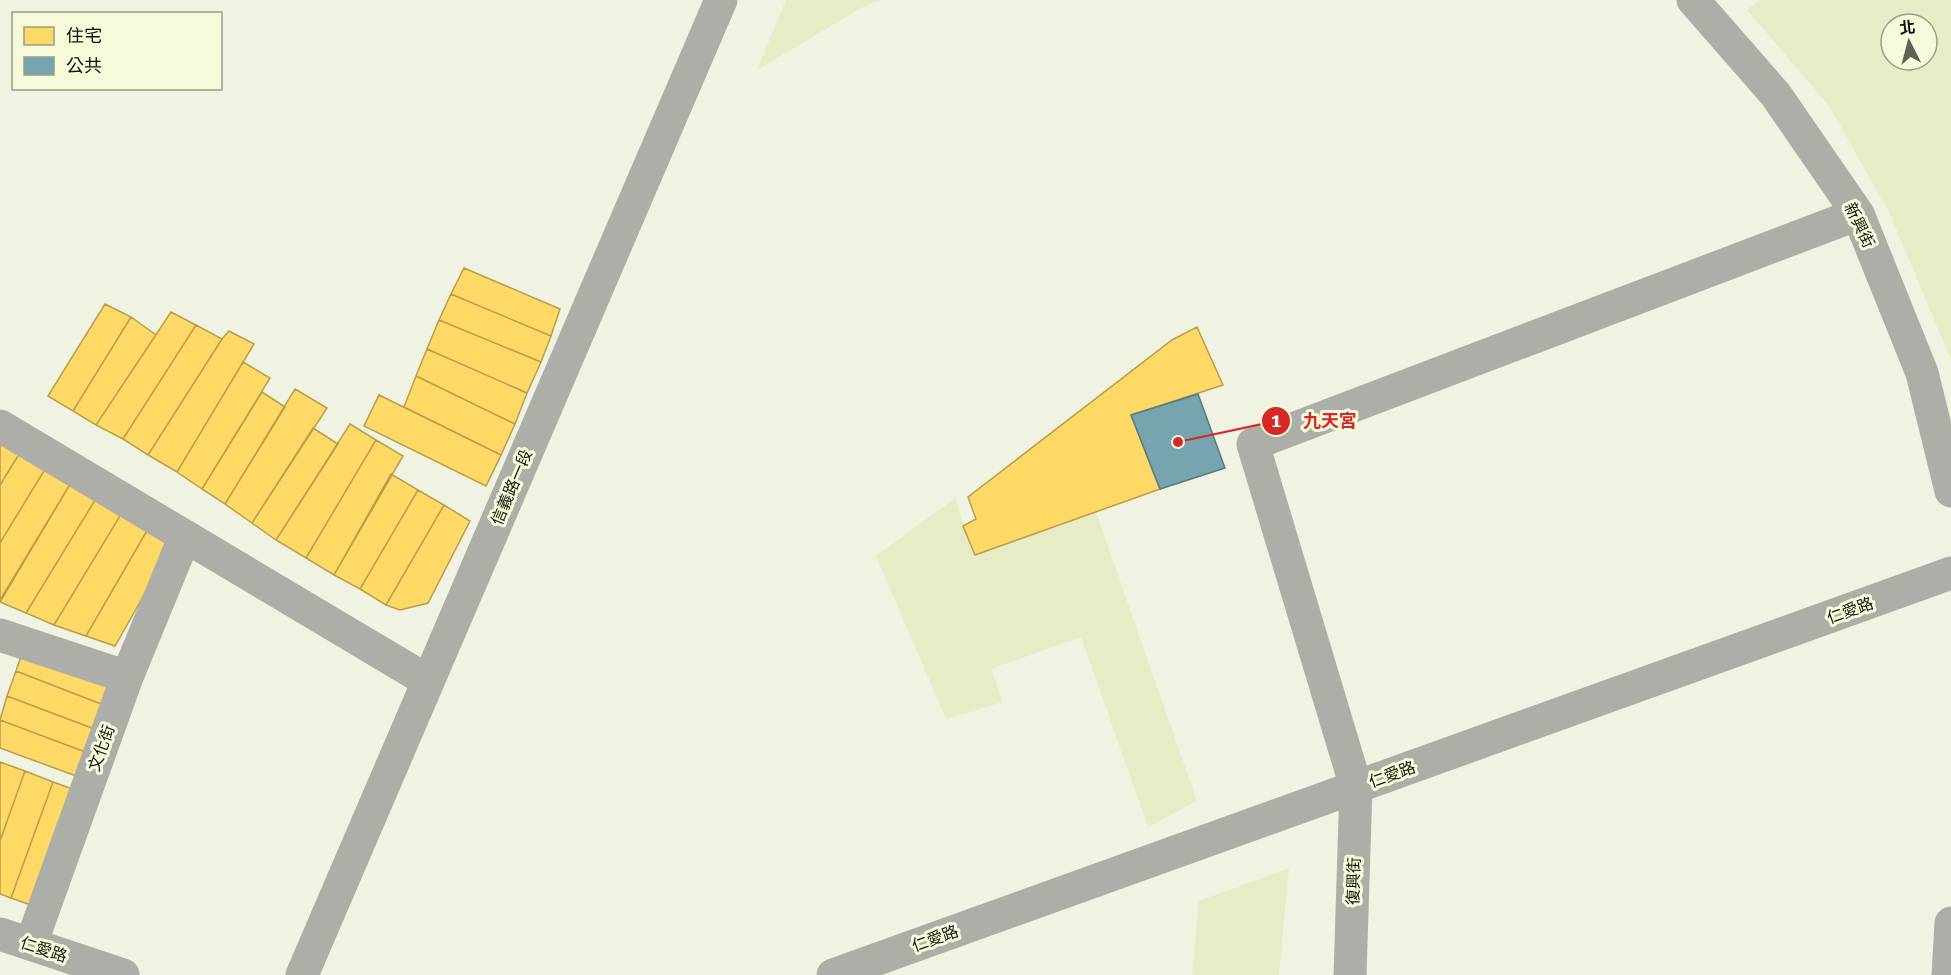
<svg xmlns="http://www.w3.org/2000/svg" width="1951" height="975" font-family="'Roboto Serif','Noto Sans TC',serif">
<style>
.green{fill:#e8ecc6;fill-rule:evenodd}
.homes{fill:#ffd966;stroke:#b89e4a;stroke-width:1.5}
.public{fill:#76a5af;stroke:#587a7d;stroke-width:1.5}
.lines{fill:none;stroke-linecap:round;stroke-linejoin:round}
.minor{stroke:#adaea7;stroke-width:33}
.labels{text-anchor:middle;stroke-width:6;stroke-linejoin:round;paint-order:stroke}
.street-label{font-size:16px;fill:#131409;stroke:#f6fada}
.leader{fill:none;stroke:#d62828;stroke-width:2}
.callout-dot{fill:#d62828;stroke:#f6fada;stroke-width:2}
.mark-label{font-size:18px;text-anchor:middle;font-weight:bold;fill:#fff}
.callout-label{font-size:18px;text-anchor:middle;font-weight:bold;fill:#d62828;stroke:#f6fada;stroke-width:6;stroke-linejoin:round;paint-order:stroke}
</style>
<rect width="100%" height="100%" fill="#f0f3e1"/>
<path class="green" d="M786,0h94l-19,8 -104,62z
M1760,0h191v360l-62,-148 -60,-106 -82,-96zM1891,24h36v36h-36z
M955,498l18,55 123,-41 101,289 -49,26 -67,-190 -90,32 12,33 -57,17 -70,-163z
M1289,868l-10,107h-87l7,-74z"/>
<path class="homes" d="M464,268l96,41 -9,27 -100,-42z
M451,294l100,42 -10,26 -102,-42z
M105,304l26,13 -58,94 -25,-15z
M171,312l25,13 -73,114 -27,-14z
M131,317l25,18 -60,90 -23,-14z
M439,320l102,42 -14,31 -100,-44z
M196,325l26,14 -74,116 -25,-16z
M1197,327l26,58 -92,30 29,74 -185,66 -12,-29 13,-7 -8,-22 204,-157z
M229,331l25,13 -77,128 -29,-17 74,-116z
M427,349l100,44 -12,31 -99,-48z
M243,362l27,16 -68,111 -25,-17z
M416,376l99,48 -14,31 -97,-48z
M295,389l32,19 -75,115 -27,-19z
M262,392l23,15 -60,97 -23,-15z
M379,395l122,60 -15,31 -122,-60z
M350,424l26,16 -70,118 -30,-18z
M313,428l25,16 -62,96 -24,-17z
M0,431l24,15 -24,39z
M376,440l27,16 -69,119 -28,-17z
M24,446l26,15 -50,82v-58z
M50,461l25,15 -75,124v-57z
M391,474l27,16 -58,99 -26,-14z
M75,476l25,16 -74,121 -26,-11z
M418,490l26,15 -58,100 -26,-16z
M100,492l26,14 -72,119 -28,-12z
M444,505l26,16 -42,82 -28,7 -14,-5z
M126,506l26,16 -66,114 -32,-11z
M152,522l25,15 -62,109 -29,-10z
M24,647l98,38 -8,24 -98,-38z
M16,671l98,38 -9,24 -98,-37z
M7,696l98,37 -9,23 -96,-36z
M0,720l96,36 -9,24 -87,-32z
M0,762l25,9 -25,70z
M25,771l28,11 -42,116 -11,-4v-53z
M53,782l28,10 -42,116 -28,-10z"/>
<path class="public" d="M1198,394l27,74 -65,21 -29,-74z"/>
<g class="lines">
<path class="minor" d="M1693,0l83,95 82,119 64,159 29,118
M0,426l428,255
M0,635l127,42 -96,267
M127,677l58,-141
M0,934l123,41
M302,975l419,-975
M833,975l1118,-402
M1350,975l6,-188 -103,-343 605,-230
M1948,975l3,-52"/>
</g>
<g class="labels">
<g class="street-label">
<text transform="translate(1860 225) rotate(64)" y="6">新興街</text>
<text transform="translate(511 487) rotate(-67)" y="6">信義路一段</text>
<text transform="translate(1850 610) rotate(-20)" y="6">仁愛路</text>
<text transform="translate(101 748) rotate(-70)" y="6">文化街</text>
<text transform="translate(1392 774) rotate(-20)" y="6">仁愛路</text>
<text transform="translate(1353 881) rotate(-88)" y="6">復興街</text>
<text transform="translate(935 938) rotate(-20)" y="6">仁愛路</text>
<text transform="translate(44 949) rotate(18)" y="6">仁愛路</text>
</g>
</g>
<path class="leader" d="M1178 442L1276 421"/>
<g class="callout-dot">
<circle cx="1178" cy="442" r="6"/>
<circle cx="1276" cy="421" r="15"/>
</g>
<g class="mark-label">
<text x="1276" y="427">1</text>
</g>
<g class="callout-label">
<text x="1330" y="427">九天宮</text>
</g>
<rect x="12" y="12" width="210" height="78" fill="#f6fada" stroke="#9b9e86" stroke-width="1.5"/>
<rect x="24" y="27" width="30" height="18" fill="#ffd966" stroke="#9b9e86" stroke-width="1.5"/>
<text x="66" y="42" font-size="18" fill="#131409">住宅</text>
<rect x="24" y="57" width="30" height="18" fill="#76a5af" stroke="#9b9e86" stroke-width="1.5"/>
<text x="66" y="72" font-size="18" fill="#131409">公共</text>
<g transform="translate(1909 42) rotate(354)"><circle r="28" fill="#f6fada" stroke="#9b9e86" stroke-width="1.5"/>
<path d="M0-4.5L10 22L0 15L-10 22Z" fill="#606255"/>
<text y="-9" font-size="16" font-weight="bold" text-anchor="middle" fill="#131409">北</text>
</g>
</svg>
